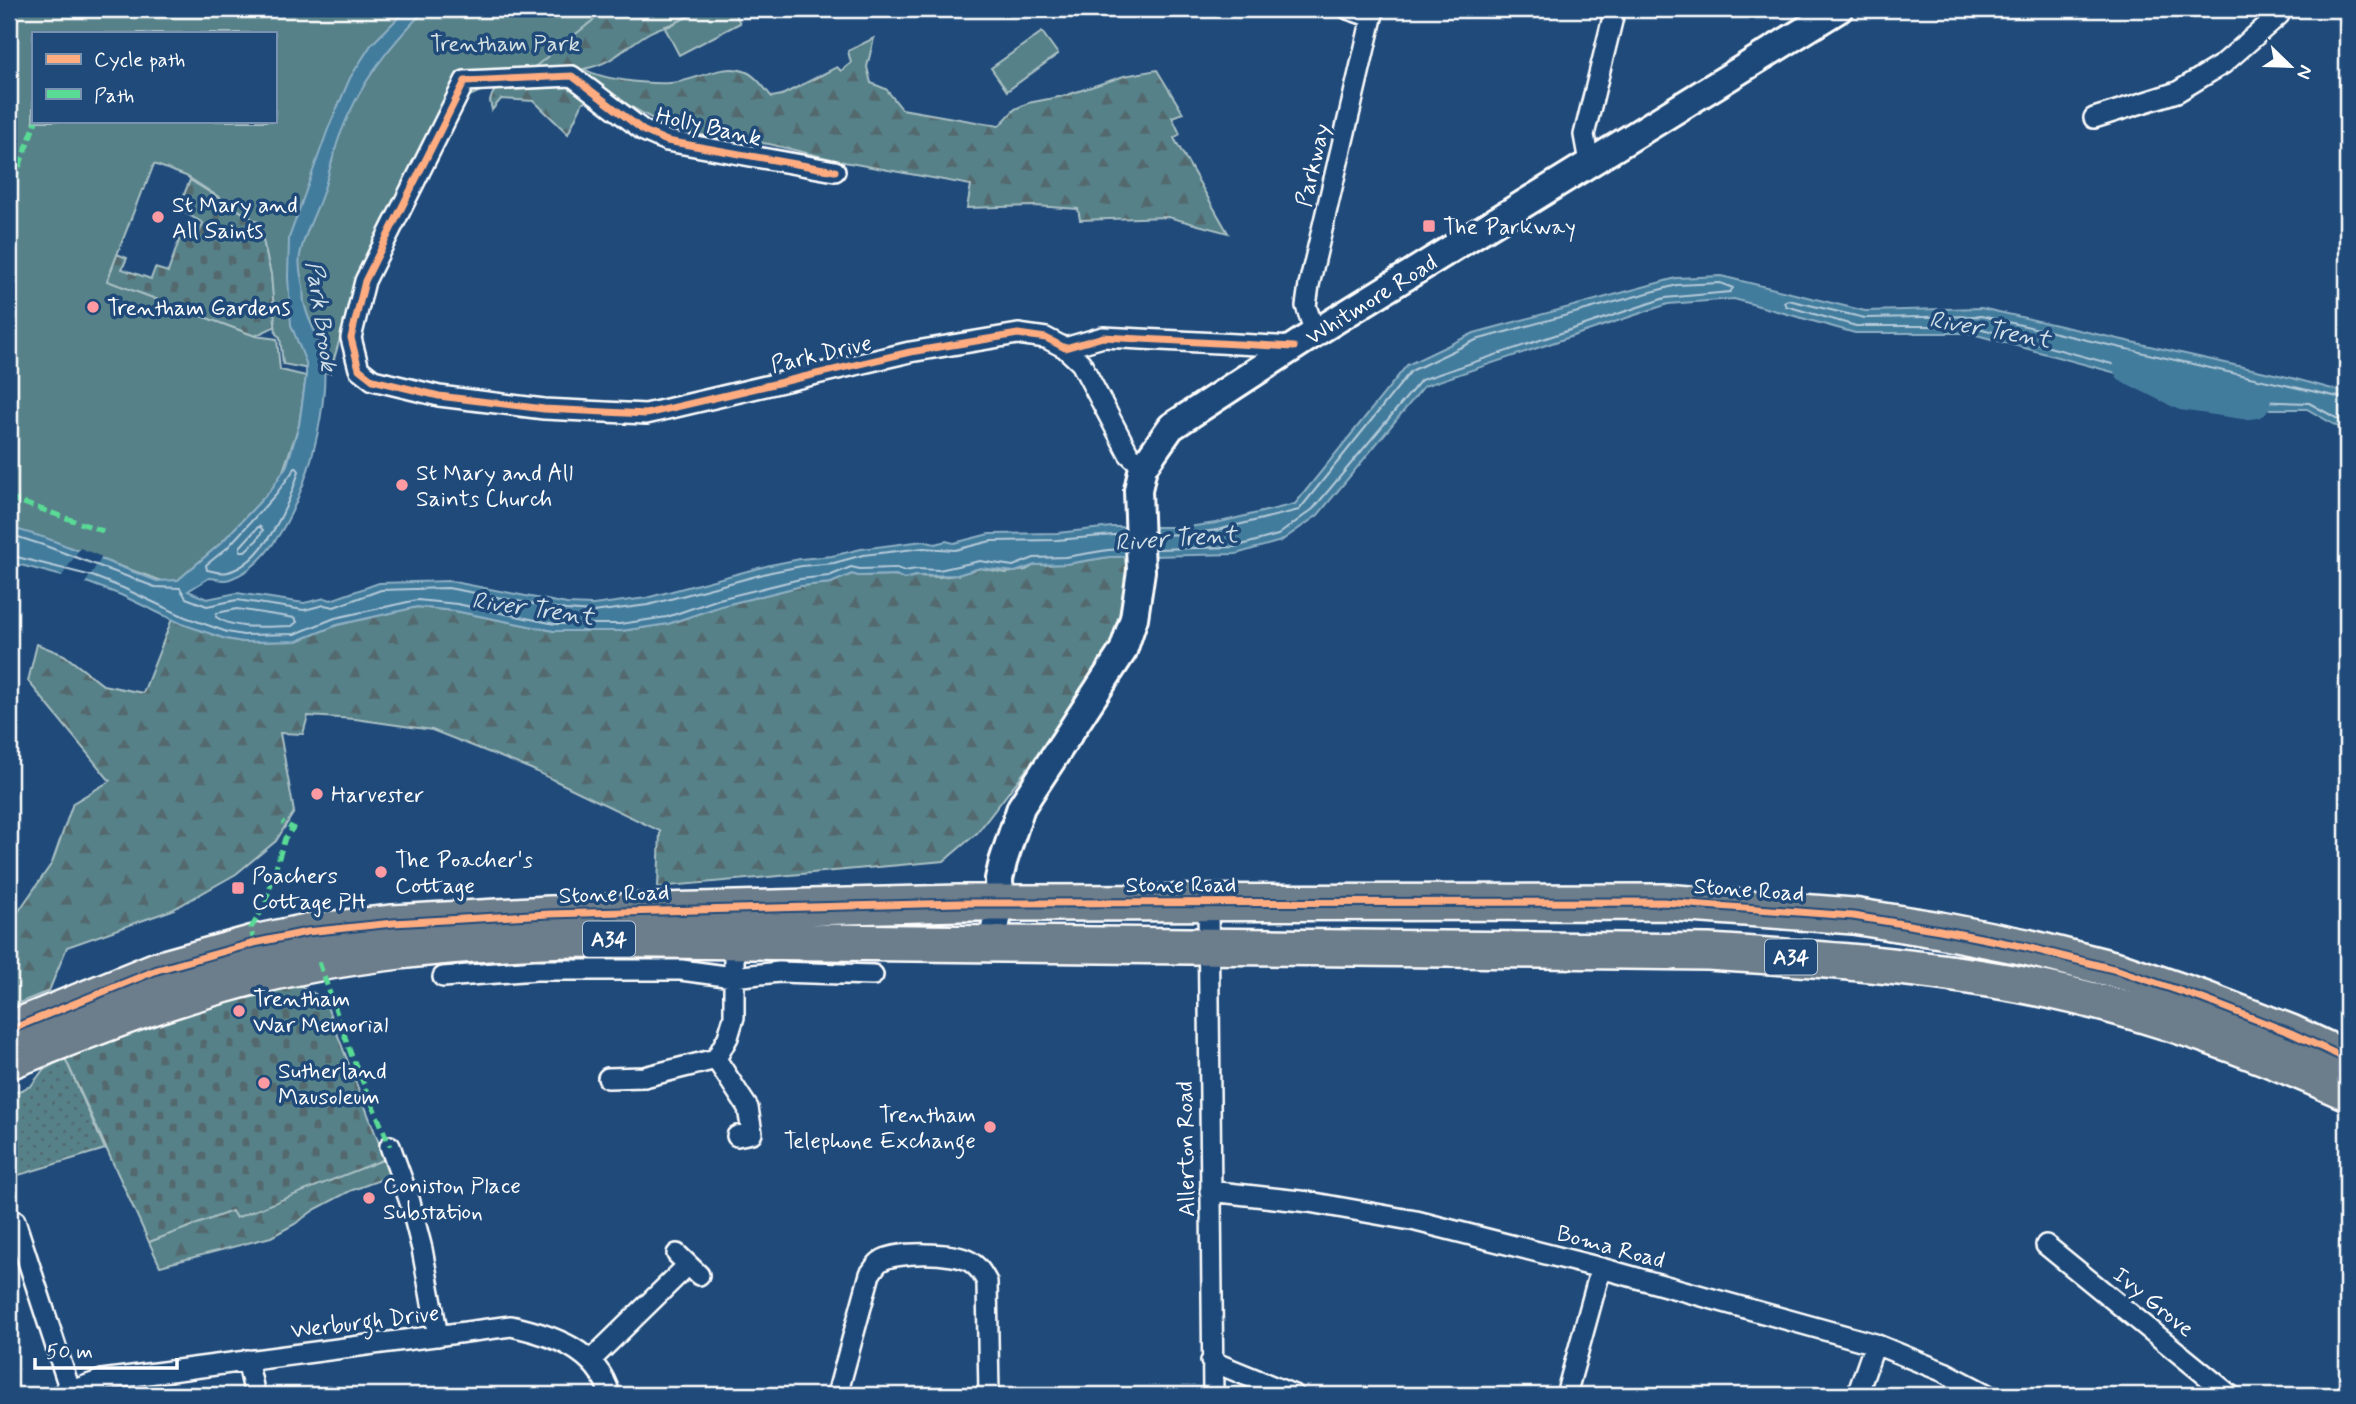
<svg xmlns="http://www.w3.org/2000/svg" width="2356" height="1404" font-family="Mynerve,sans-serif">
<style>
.grass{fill:url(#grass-dots);stroke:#aac0c4;stroke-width:2}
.forest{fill:url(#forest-firs);stroke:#aac0c4;stroke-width:2}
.cemetery{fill:url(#cemetery-stones);stroke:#aac0c4;stroke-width:2}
.green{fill:#568189;stroke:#aac0c4;stroke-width:2;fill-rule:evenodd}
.water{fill:#437b9d;stroke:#8eb0c4;stroke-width:2}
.pier{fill:#1f4a7a}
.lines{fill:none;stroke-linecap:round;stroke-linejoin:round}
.shore{stroke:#b4cad8;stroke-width:2}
.river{stroke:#437b9d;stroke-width:33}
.street-casing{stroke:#fff;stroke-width:24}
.secondary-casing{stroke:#fff;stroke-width:32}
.highway-casing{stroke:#fff;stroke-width:40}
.street{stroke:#1f4a7a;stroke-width:19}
.secondary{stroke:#1f4a7a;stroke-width:26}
.highway{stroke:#6c7d8b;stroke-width:35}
.quiet{stroke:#5adb95;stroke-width:5;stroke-dasharray:10 5;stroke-linecap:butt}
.cycleway-casing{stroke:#1f4a7a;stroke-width:11}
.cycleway{stroke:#ffac80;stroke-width:7}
.poi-dot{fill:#ff9aa2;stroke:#1f4a7a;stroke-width:2.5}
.labels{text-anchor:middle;stroke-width:7;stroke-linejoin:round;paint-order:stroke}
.shield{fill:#1f4a7a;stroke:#bcc9d7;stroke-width:2}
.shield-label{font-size:21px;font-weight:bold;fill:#fff}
.park-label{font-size:23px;fill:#d5e0e2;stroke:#1f4a7a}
.street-label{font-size:23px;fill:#fff;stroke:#1f4a7a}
.poi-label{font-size:23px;fill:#fff;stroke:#1f4a7a;text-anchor:start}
.water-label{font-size:24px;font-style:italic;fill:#d0dee6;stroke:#1f4a7a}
</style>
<defs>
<pattern id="grass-dots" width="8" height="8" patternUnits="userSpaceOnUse" patternTransform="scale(1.75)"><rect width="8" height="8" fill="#568189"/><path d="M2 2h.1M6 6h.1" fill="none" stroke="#52696e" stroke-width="1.8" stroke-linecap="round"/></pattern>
<pattern id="forest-firs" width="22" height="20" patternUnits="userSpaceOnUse" patternTransform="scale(1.75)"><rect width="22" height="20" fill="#568189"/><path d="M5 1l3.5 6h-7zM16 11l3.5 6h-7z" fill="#52696e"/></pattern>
<pattern id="cemetery-stones" width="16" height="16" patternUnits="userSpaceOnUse" patternTransform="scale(1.75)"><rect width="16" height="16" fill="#568189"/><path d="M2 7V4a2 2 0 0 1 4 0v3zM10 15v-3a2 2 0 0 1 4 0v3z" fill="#52696e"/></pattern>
</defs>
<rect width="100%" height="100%" fill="#1f4a7a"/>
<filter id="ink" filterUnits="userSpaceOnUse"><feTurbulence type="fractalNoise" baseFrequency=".0143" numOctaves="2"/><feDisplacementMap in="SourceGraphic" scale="14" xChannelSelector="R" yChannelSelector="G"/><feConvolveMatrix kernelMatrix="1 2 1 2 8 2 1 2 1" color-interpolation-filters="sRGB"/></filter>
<g filter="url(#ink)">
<path class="grass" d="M65,1058l40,91 -96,29v-83l22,-9 12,-16z"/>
<path class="forest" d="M561,9h135c-16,17 -31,14 -49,25 -25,15 -31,28 -63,35 19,11 63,15 86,14 24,-1 51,-20 74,-12 12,4 20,17 28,26l10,-2 55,-28 4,4 10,-8 -3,-12 26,-13 -7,29 4,16 15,6 16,20 97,17 16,-17 13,-6 36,-7 60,-20 33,-6 26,43 -11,4 8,17 -6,4 54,95 -60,-16 -88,3 -2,-11 -43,-3 -68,2 4,-23 -127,-23 -75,-18 -82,-11 -27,-10 -32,-18 -21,-9 -24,6 -15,32 -34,-33 -33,-2 -9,11 -2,-9 2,-6 35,-56z
M1129,556l-6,52 -12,38 -68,102 -66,85 -33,28 -286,26 2,-56 -129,-62 -99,-39 -77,-11 -47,-3 -5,18 -23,-1 14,79 -18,29 -40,33 -64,36 -105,37 -18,44 -40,16v-88l9,-7 34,-49 21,-60 37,-22 -82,-100 9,-37 27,11 39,30 40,8 29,-74 54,20 17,3 54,-1 40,-16 80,-18 38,4 99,20h67l47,-7 53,-18 80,-20 30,-3 21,-9 7,2 37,-1 8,4 11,-3 24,1 18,-2 23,-7 26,5 20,-3 9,-5 31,-1 43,-7z
M385,1159l6,17 -41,15 -36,19 -19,14 -24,13 -111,29 -11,-24 83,-32 4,7z"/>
<path class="cemetery" d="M190,180l69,43 12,51 5,52 -21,10 -148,-55 10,-27 10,4 -5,11 29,10 4,-11 13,4 13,-37 16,4 6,-16 -25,-14z
M299,985l25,14 61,160 -149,59 -4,-7 -83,31 -84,-184c77,-27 153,-59 234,-73z"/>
<path class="green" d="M9,9h598l-71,57 -82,37 -95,169 -29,101 -47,-9 -3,-27 -4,-3 -5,-60 -12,-51 -73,-47 -32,-12 -10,26h-2l-35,91 148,55 22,3 3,31 26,6 -7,49 -17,49 -11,16 -50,53 -43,37 -13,2 -156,-55zM33,33h242v88h-242z
M703,9h30l7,14 -61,32 -14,-27z
M1042,32l16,22 -51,37 -16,-23z"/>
<path class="water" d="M407,9h19c-38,38 -66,74 -86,126 -7,19 -11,40 -18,60 -7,20 -18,39 -22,60 -2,11 1,21 3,31 1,6 0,11 1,16 4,22 17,35 20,60 5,60 -30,196 -94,217 -7,3 -14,-1 -21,-1l-21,13 19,8 30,-6 67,10 21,-5 6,2 48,-17 70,-2 118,23 26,1 53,-7 124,-33 30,-6 32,-3 29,-7 62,-8 12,3 11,-3 8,2 35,-9 68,-1 55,-6h76l28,-4 79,-19 112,-139 67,-32 202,-55 45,-2 144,35 116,-3 311,70 55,15v39l-40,-23h-58l-280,-76h-114l-121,-34 -66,5 -244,82 -106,129 -37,26 -45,13 -127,3 -43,7 -31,1 -20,7 -35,-4 -23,7 -42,1 -11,3 -8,-4 -38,1 -6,-2 -21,9 -30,3 -80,20 -53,18 -47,7h-67l-99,-20 -38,-4 -80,18 -40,16 -54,1 -17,-3 -44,-15 -61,-29 -32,-12 -80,-21v-35l37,11 111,43 21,-1 43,-37 50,-53 16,-25 12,-40 7,-49v-13l-15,-38 -3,-48 1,-39 39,-109 22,-51 21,-33z"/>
<path class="pier" d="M80,548l22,9 -18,28 -24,-6z"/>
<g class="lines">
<path class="shore" d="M2347,399l-366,-83 -116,2 -77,-18 -4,2 2,4 70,20h115l278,75 60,2 38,21
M296,467l3,4c-10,33 -34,91 -71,101 -6,2 -15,-1 -21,-2l-1,-5 21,-17 49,-54z
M259,526l4,4 -6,10 -12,11h-5v-4z
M9,534l34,11 112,42 25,1 6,10 21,8 30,-6 67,10 20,-5 10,2 47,-17 67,-2 118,22 27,2 55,-7 123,-33 31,-6 32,-3 29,-8 60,-7 32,2 36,-9 66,-1 68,-6
M1155,535l34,-1 28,-4 82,-20 112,-139 65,-31 201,-55 43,-2 13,5 -3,4 -65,6 -244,82 -108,129 -35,26 -44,12 -79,2
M9,555l83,21 31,12 62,29 42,15 16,3 52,-1 40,-16 82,-18 40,4 98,20h65l47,-7 52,-18 81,-20 29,-3 22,-9 9,2 36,-1 9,3 11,-2 23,1 41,-9 33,5 21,-8 32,-1 42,-7 17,-1
M237,609l58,9 2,4 -5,4c-24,0 -55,5 -76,-9l1,-4z"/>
<path class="river" d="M2130,367l54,27 62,9 8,-1"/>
<g class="street-casing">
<path id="street" d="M1348,9l24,8
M2094,118l83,-26 46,-28 56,-49 2,-6
M1589,162l-5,-27 31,-126
M835,171l-168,-30 -23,-10 -72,-55 -107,5 -100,200 -14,57 8,31 14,11 66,16 105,13 102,5 264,-62 108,-18 28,4 19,10 38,-11 191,10
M1315,333l-9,-27 3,-21 65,-276
M1065,348l16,15 48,91 14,13
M1208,903l5,492
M443,977l93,-7h145l52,7 46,-5 94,3
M716,1059l32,49 4,25 -15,3
M608,1078l36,-1 72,-18 12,-22 6,-20v-76
M390,1146l20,56 12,47 16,87
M1210,1191l99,11 107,19 185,47 274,76 69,28 44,23
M15,1221l55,169
M2046,1245l184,150
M677,1254l22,21
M247,1360l8,35
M591,1360l97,-95
M1211,1361l83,34
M60,1395l42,-15 409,-54c41,9 87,24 99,69
M837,1395l33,-121c3,-4 7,-11 11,-13 14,-10 74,-9 88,0 9,5 13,12 18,21l2,113
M1566,1395l35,-127
M1857,1395l18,-51"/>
</g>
<g class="secondary-casing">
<path id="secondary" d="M992,944l8,-40 -1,-25 4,-17 18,-55 102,-156 11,-33 7,-47 -3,-81 5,-23 28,-40 144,-94 524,-324"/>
</g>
<g class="highway-casing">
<path id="highway" d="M9,1030l148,-60 97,-27 53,-11 86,-9 156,-9 410,-11 704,-1 190,14 87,14 86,17 95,24 82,28 88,34 56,26
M9,1061c72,-28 146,-58 221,-78 110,-30 223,-40 337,-44l1141,13c96,6 191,12 286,28 119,19 243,62 353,112"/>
</g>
<use href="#street" class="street"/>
<use href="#secondary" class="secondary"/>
<use href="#highway" class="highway"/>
<path class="quiet" d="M9,195l27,-74
M9,260l2,1 -2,5
M9,498l97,34
M254,943l-3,-15 13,-21 21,-69 8,-10 -11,-6
M319,962l32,92 39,92"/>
<g class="cycleway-casing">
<path id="cycleway" d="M835,171l-168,-30 -23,-10 -72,-55 -107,5 -100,200 -14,57 8,31 14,11 66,16 105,13 102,5 264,-62 108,-18 28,4 19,10 38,-11 191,10
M9,1030l148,-60 97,-27 53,-11 86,-9 156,-9 410,-11 704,-1 190,14 87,14 86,17 95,24 82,28 88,34 56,26"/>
</g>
<use href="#cycleway" class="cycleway"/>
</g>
</g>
<g class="poi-dot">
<circle cx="158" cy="217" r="7"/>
<rect x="1422" y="219" width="14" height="14" rx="3.5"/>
<circle cx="93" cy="307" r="7"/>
<circle cx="402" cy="485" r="7"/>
<circle cx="317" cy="794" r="7"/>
<circle cx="381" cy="872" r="7"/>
<rect x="231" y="881" width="14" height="14" rx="3.5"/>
<circle cx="239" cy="1011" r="7"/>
<circle cx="264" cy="1083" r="7"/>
<circle cx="990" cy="1127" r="7"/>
<circle cx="369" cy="1198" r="7"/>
</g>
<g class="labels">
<g class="shield">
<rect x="583" y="921.5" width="52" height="35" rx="5"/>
<rect x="1765" y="939.5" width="52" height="35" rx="5"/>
</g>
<g class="shield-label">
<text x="609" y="946">A34</text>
<text x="1791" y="964">A34</text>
</g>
<g class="park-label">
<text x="505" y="51">Trentham Park</text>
</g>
<g class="street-label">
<text transform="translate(709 126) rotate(13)" y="8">Holly Bank</text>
<text transform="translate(1312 165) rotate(-77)" y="8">Parkway</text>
<text transform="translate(1371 299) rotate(-32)" y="8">Whitmore Road</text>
<text transform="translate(821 353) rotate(-13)" y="8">Park Drive</text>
<text x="1181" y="892">Stone Road</text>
<text transform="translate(1749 889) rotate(4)" y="8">Stone Road</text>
<text transform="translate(614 893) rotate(-2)" y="8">Stone Road</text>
<text transform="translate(1185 1149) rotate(-91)" y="8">Allerton Road</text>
<text transform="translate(1611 1246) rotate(15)" y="8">Boma Road</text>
<text transform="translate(2154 1301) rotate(39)" y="8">Ivy Grove</text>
<text transform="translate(365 1321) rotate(-7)" y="8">Werburgh Drive</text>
</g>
<g class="poi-label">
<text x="172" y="212">St Mary and<tspan x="172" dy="26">All Saints</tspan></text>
<text x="1443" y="234">The Parkway</text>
<text x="107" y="315">Trentham Gardens</text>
<text x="416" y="480">St Mary and All<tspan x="416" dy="26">Saints Church</tspan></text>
<text x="331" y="802">Harvester</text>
<text x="395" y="867">The Poacher's<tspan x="395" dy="26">Cottage</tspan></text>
<text x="252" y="883">Poachers<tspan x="252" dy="26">Cottage PH</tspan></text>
<text x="253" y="1006">Trentham<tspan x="253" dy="26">War Memorial</tspan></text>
<text x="278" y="1078">Sutherland<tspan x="278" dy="26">Mausoleum</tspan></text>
<text x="976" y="1122" text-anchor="end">Trentham<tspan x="976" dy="26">Telephone Exchange</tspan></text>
<text x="383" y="1193">Coniston Place<tspan x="383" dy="26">Substation</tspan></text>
</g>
<g class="water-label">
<text transform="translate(322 316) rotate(82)" y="8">Park Brook</text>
<text transform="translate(1990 329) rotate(10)" y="8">River Trent</text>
<text transform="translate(1176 538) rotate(-4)" y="8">River Trent</text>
<text transform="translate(533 608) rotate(8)" y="8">River Trent</text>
</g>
</g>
<rect width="2356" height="1404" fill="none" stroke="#1f4a7a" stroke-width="35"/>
<rect x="18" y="18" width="2321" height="1369" fill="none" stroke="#fff" stroke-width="2.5" filter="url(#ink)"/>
<rect x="32" y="32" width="245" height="91" fill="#1f4a7a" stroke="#7992af" stroke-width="2"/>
<rect x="46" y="54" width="35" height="10" fill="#ffac80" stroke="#7992af" stroke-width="2"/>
<text x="94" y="66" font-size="21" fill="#ffffff">Cycle path</text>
<rect x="46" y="89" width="35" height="10" fill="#5adb95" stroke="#7992af" stroke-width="2"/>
<text x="94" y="102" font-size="21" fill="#ffffff">Path</text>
<g transform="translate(2290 66) rotate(113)" stroke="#1f4a7a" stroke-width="5" paint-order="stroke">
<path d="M0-5L12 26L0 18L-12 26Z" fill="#ffffff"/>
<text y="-10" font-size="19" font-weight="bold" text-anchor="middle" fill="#ffffff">N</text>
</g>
<path d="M35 1358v10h142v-10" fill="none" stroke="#ffffff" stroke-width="3.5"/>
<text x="46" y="1358" font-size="21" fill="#ffffff" stroke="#1f4a7a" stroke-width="5" paint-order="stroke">50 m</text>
</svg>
